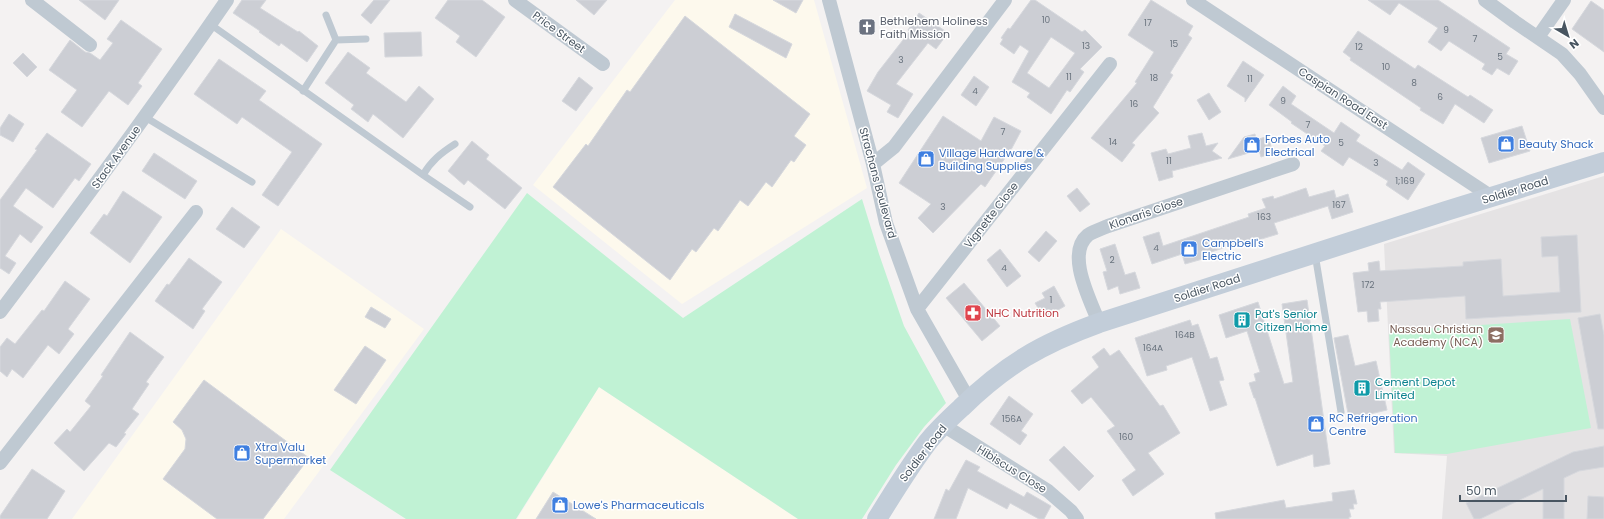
<svg xmlns="http://www.w3.org/2000/svg" width="1604" height="519" font-family="Poppins,sans-serif">
<style>
.commercial{fill:#fdf9ed}
.education{fill:#e5e3e4}
.green{fill:#c0f2d4}
.building{fill:#ccced4;stroke:#d6d8dd;fill-rule:evenodd}
.lines{fill:none;stroke-linecap:round;stroke-linejoin:round}
.lane{stroke:#bfc9d2;stroke-width:7}
.street{stroke:#bfc9d2;stroke-width:14}
.secondary{stroke:#c2cdd9;stroke-width:20}
.labels{text-anchor:middle;stroke-width:3;stroke-linejoin:round;paint-order:stroke}
.number-label{font-size:9px;fill:#69737e}
.worship-label{font-size:11px;fill:#5b616d;stroke:#fff;text-anchor:start}
.street-label{font-size:11px;fill:#485561;stroke:#fff}
.shop-label{font-size:11px;fill:#366cbe;stroke:#fff;text-anchor:start}
.health-label{font-size:11px;fill:#be3a42;stroke:#fff;text-anchor:start}
.culture-label{font-size:11px;fill:#0d838f;stroke:#fff;text-anchor:start}
.education-label{font-size:11px;fill:#785e54;stroke:#fff;text-anchor:end}
</style>
<rect width="100%" height="100%" fill="#f4f2f2"/>
<path class="commercial" d="M675,0h139l53,188 -185,116 -149,-119z
M281,229l143,100 -140,190h-212z
M599,387l199,132h-281z"/>
<path class="education" d="M1604,176v343h-162l5,-63 -53,-3 -10,-209z"/>
<path class="green" d="M527,193l156,125 179,-119 17,55 25,72 42,77 -22,24 -28,38 -34,54h-64l-199,-132 -83,132h-110l-76,-49z
M1570,319l21,109 -144,26 -52,-1 -6,-122z"/>
<path class="building" d="M79,0h40l-14,20z
M242,0h24l-6,8 38,24 1,-1 19,15 -11,16 -26,-19 -2,3 -20,-14 1,-1 -27,-18z
M374,0h16l-19,24 -10,-9z
M448,0h34l23,17 -29,40 -20,-15 4,-6 -25,-18z
M576,0h31l-13,15z
M773,0h30l-7,13z
M1031,0h4l47,32 3,-2 17,17 -22,22 4,3 -14,20 -3,-2 -16,24 -24,-17 3,-4 -18,-11 17,-31 -9,-6 -6,9 -14,-10 3,-5 -2,-1 7,-10 2,1zM1051,37l24,16 -26,35 -22,-15z
M1151,0l42,26 -5,9 4,3 -22,35 3,2 -20,32 6,6 -27,30 3,2 -13,17 -31,-24 46,-55 -2,-1 19,-30 -26,-17z
M1368,0h70l72,48 -4,6 12,7 -9,14 -12,-7 -5,7 -10,-6 3,-5 -36,-23 -8,10 -13,-9 10,-14 -39,-25 -9,12z
M1591,1l13,9v42l-32,-23z
M919,13l29,20 -12,16 -8,-6 -32,41 17,10 -15,24 -11,-6 4,-7 -24,-14 11,-19 32,-41 -2,-1z
M735,14l57,30 -6,14 -57,-31z
M685,16l125,98 -16,22 12,9 -12,17 -3,-2 -19,27 -6,-5 -18,24 -8,-6 -22,31 -4,-3 -18,24 -4,-3 -22,31 -117,-93 33,-43 2,2 39,-56 3,2z
M121,20l41,29 -24,34 4,3 -14,19 -19,-14 -27,36 -21,-15 16,-22 -28,-20 21,-30 15,12 5,1 10,7 13,-17 -6,-4z
M1358,31l57,38 3,-4 50,32 2,-2 23,15 -9,13 -29,-19 -12,20 -23,-14 1,-2 -71,-48 1,-2 -8,-6z
M421,32l1,24 -37,1 -1,-24z
M348,52l22,16 -4,5 40,29 13,-16 15,13 -31,39 -30,-24 -5,8 -17,-13 3,-4 -29,-22z
M23,53l14,14 -10,10 -14,-14z
M219,59l47,32 -7,9 63,44 -44,62 -16,-11 30,-43 -50,-35 -5,7 -43,-30z
M1243,61l21,14 -19,27v-4l-18,-12z
M974,76l15,11 -13,19 -15,-11z
M579,77l14,11 -17,23 -14,-10z
M1283,86l13,10 -5,8 43,29 7,-11 19,13 -4,6 46,29 6,-8 17,12 -17,26 -22,-15 2,-4 -39,-24 -6,9 -22,-15 4,-5 -34,-23 1,-1 -23,-17z
M1209,93l12,19 -12,8 -12,-20z
M9,114l15,10 -11,18 -13,-7v-7z
M943,116l38,25 13,-24 27,14 -9,17 -27,39 -4,-3 -48,49 -15,-15 13,-14 -32,-21z
M1522,126l8,25 -41,12 -8,-25z
M47,133l44,31 -12,17 -4,-3 -22,30 -27,-20 -13,18 30,21 -12,16 -11,-9 -15,22 11,7 -7,11 -9,-6v-68l37,-50 -2,-1z
M1202,133l4,13 12,-3 -6,8 10,7 -50,13 1,6 -14,4 -8,-28 15,-4 2,5 23,-6 -3,-12z
M1255,134l1,6 12,-4 5,17 -12,4 -2,-7 -31,9 16,-22z
M472,141l17,14 -3,4 36,29 -17,21 -37,-29 -4,5 -16,-14z
M154,153l43,28 -12,18 -43,-28z
M1077,188l13,16 -10,8 -13,-16z
M1306,188l3,9 25,-7 2,8 12,-4 5,18 -21,7 -4,-13 -54,17 4,11 -26,8 -1,-3 -46,15 1,4 -21,6 -3,-10 -30,10 -9,-27 16,-5 4,14 86,-29 -1,-3 18,-6 -4,-9 11,-3 1,3z
M123,191l39,26 -32,46 -40,-30 14,-19 3,2z
M232,207l28,20 -16,21 -28,-19z
M1046,231l11,10 -18,21 -11,-10z
M1577,235l4,77 -115,7 -1,-23 -85,6 1,7h-3l1,12 -11,1 -1,-11 -9,1 -5,-39 16,-2 -1,-8 11,-2 1,10 83,-5v-4l38,-3 2,37 57,-4 -2,-36 -16,1 -1,-20z
M1115,244l10,31 10,-3 5,16 -20,6 -2,-8 -10,4 -5,-18 4,-1 -7,-22z
M1000,249l21,27 -14,11 -20,-27z
M189,258l33,24 -20,27 3,2 -12,18 -38,-28 12,-17 2,1z
M65,281l25,18 -22,30 6,5 -15,20 -11,-9 -25,33 -11,-9 -5,8 -7,-6v-24l7,-9 8,6 27,-34 2,1z
M964,283l36,43 -18,15 -36,-43z
M1054,286l11,20 -21,12 -9,-15 10,-5 -3,-5z
M1307,300l23,164 -16,3 -1,-13 -36,12 -22,-68h-1l-5,-15 7,-2 -2,-7 6,-2 -13,-41 -21,7 -7,-23 39,-13 26,82 9,-2 -11,-78z
M371,307l20,12 -6,9 -20,-11z
M1600,314l4,21v94h-6l-20,-111z
M1190,320l2,6 6,-2 12,35 7,-2 7,23 -5,1 8,24 -17,6 -18,-54 -26,9 1,4 -20,6 -12,-38z
M130,332l34,25 -18,25 3,2 -17,25 7,5 -15,19 2,1 -10,13 -7,-4 -25,28 -30,-28 13,-14 3,3 21,-26 -6,-5 18,-25 -2,-1z
M1348,335l7,31 21,-5 11,49 -38,9 -15,-81z
M365,346l21,14 -30,44 -22,-14z
M1104,348l6,8 9,-6 41,56 3,-1 17,28 -32,20 16,21 -31,22 -11,-16 14,-10 -29,-39 8,-5 -24,-29 -9,7 -11,-13 28,-24 -7,-10z
M204,380l105,78 -46,61h-46l-54,-40 22,-30 1,-10 -4,-9 -9,-8z
M1009,396l24,18 -12,17 6,4 -7,10 -30,-21z
M1064,446l30,30 -15,15 -30,-31z
M1604,446v21l-25,4 -15,7v41h-21v-30l-63,30h-6l-8,-16 107,-51z
M966,460l14,7 -3,4 47,26 3,-5 24,14 -7,13h-5l-29,-16 -3,6 -39,-21 -12,31h-22l12,-30 3,2z
M32,469l33,22 -18,28h-47v-3z
M1354,490l3,14h-4l1,5h-5l2,8h-2v2h-133l-1,-6 69,-13 2,8 47,-7 -1,-8z
M553,492l43,27h-60z
M1588,496l16,1v22h-17z"/>
<g class="lines">
<path class="lane" d="M326,15l10,25
M210,24l213,151 47,32
M303,91l33,-51 30,-1
M145,117l107,65
M423,175c8,-14 18,-22 32,-31
M1315,254l26,158"/>
<path class="street" d="M32,0l58,45
M515,0l88,64
M829,0l44,164 13,59 31,86 52,91
M1193,0l299,197
M1485,0l30,22 47,32 18,20 24,34
M1538,37l26,-37
M873,164l21,-17 111,-147
M917,309l193,-245
M0,312c78,-103 154,-206 227,-312
M1099,323c-8,-22 -34,-69 -11,-88 6,-4 13,-6 20,-9l185,-62
M943,425l105,66 23,20 6,8
M0,463l196,-251"/>
<path class="secondary" d="M877,519c16,-26 32,-52 50,-76 10,-13 22,-24 34,-35 44,-43 80,-64 138,-85l347,-112 158,-49"/>
</g>
<defs>
<g id="church-square" transform="scale(0.9)"><rect x="-9" y="-9" width="18" height="18" rx="4" fill="#6b7280" stroke="#fff"/><path d="M-1.2-6h2.4v3.5h3.3v2.4h-3.3V6h-2.4V-.1h-3.3v-2.4h3.3Z" fill="#fff"/></g>
<g id="shop-square" transform="scale(0.9)"><rect x="-9" y="-9" width="18" height="18" rx="4" fill="#3f7fe0" stroke="#fff"/><path d="M-5-2.5h2.3a2.7 3.5 0 0 1 5.4 0H5L5.5 6h-11ZM-1.5-2.5h3a1.5 2.3 0 0 0-3 0Z" fill="#fff"/></g>
<g id="pharmacy-square" transform="scale(0.9)"><rect x="-9" y="-9" width="18" height="18" rx="4" fill="#e0444e" stroke="#fff"/><path d="M-2-6h4v4h4v4h-4v4h-4v-4h-4v-4h4Z" fill="#fff"/></g>
<g id="building-square" transform="scale(0.9)"><rect x="-9" y="-9" width="18" height="18" rx="4" fill="#0f9aa8" stroke="#fff"/><path d="M-4-6H4V6H1V3H-1V6H-4ZM-2.5-4.3h1.7v1.8h-1.7ZM.8-4.3h1.7v1.8H.8ZM-2.5-1h1.7V.8h-1.7ZM.8-1h1.7V.8H.8Z" fill="#fff"/></g>
<g id="school-square" transform="scale(0.9)"><rect x="-9" y="-9" width="18" height="18" rx="4" fill="#8d6e63" stroke="#fff"/><path d="M0-5L7-2L0 1L-7-2ZM-4 1L0 2.5L4 1V4Q0 6-4 4Z" fill="#fff"/></g>
</defs>
<g fill-rule="evenodd">
<use href="#church-square" x="867" y="27"/>
<use href="#shop-square" x="1506" y="144"/>
<use href="#shop-square" x="1252" y="145"/>
<use href="#shop-square" x="926" y="159"/>
<use href="#shop-square" x="1189" y="249"/>
<use href="#pharmacy-square" x="973" y="313"/>
<use href="#building-square" x="1242" y="320"/>
<use href="#school-square" x="1496" y="335"/>
<use href="#building-square" x="1362" y="388"/>
<use href="#shop-square" x="1316" y="424"/>
<use href="#shop-square" x="242" y="453"/>
<use href="#shop-square" x="560" y="505"/>
</g>
<g class="labels">
<g class="number-label">
<text x="1046" y="23">10</text>
<text x="1148" y="26">17</text>
<text x="1446" y="33">9</text>
<text x="1475" y="42">7</text>
<text x="1174" y="47">15</text>
<text x="1086" y="49">13</text>
<text x="1359" y="50">12</text>
<text x="1500" y="60">5</text>
<text x="901" y="63">3</text>
<text x="1386" y="70">10</text>
<text x="1069" y="80">11</text>
<text x="1154" y="81">18</text>
<text x="1250" y="82">11</text>
<text x="1414" y="86">8</text>
<text x="975" y="94">4</text>
<text x="1440" y="100">6</text>
<text x="1283" y="104">9</text>
<text x="1134" y="107">16</text>
<text x="1308" y="128">7</text>
<text x="1003" y="135">7</text>
<text x="1113" y="145">14</text>
<text x="1341" y="146">5</text>
<text x="1169" y="164">11</text>
<text x="1376" y="166">3</text>
<text x="1405" y="184">1;169</text>
<text x="1339" y="208">167</text>
<text x="943" y="210">3</text>
<text x="1264" y="220">163</text>
<text x="1156" y="251">4</text>
<text x="1112" y="263">2</text>
<text x="1004" y="271">4</text>
<text x="1368" y="288">172</text>
<text x="1051" y="303">1</text>
<text x="1185" y="338">164B</text>
<text x="1153" y="351">164A</text>
<text x="1012" y="422">156A</text>
<text x="1126" y="440">160</text>
</g>
<g class="worship-label">
<text x="880" y="25">Bethlehem Holiness<tspan x="880" dy="13">Faith Mission</tspan></text>
</g>
<g class="street-label">
<text transform="translate(559 32) rotate(36)" y="4">Price Street</text>
<text transform="translate(1343 98) rotate(33)" y="4">Caspian Road East</text>
<text transform="translate(116 157) rotate(-54)" y="4">Stack Avenue</text>
<text transform="translate(878 183) rotate(75)" y="4">Strachans Boulevard</text>
<text transform="translate(1515 190) rotate(-17)" y="4">Soldier Road</text>
<text transform="translate(1146 213) rotate(-19)" y="4">Klonaris Close</text>
<text transform="translate(991 215) rotate(-52)" y="4">Vignette Close</text>
<text transform="translate(1207 288) rotate(-18)" y="4">Soldier Road</text>
<text transform="translate(923 453) rotate(-52)" y="4">Soldier Road</text>
<text transform="translate(1012 469) rotate(32)" y="4">Hibiscus Close</text>
</g>
<g class="shop-label">
<text x="1265" y="143">Forbes Auto<tspan x="1265" dy="13">Electrical</tspan></text>
<text x="1519" y="148">Beauty Shack</text>
<text x="939" y="157">Village Hardware &amp;<tspan x="939" dy="13">Building Supplies</tspan></text>
<text x="1202" y="247">Campbell's<tspan x="1202" dy="13">Electric</tspan></text>
<text x="1329" y="422">RC Refrigeration<tspan x="1329" dy="13">Centre</tspan></text>
<text x="255" y="451">Xtra Valu<tspan x="255" dy="13">Supermarket</tspan></text>
<text x="573" y="509">Lowe's Pharmaceuticals</text>
</g>
<g class="health-label">
<text x="986" y="317">NHC Nutrition</text>
</g>
<g class="culture-label">
<text x="1255" y="318">Pat's Senior<tspan x="1255" dy="13">Citizen Home</tspan></text>
<text x="1375" y="386">Cement Depot<tspan x="1375" dy="13">Limited</tspan></text>
</g>
<g class="education-label">
<text x="1483" y="333">Nassau Christian<tspan x="1483" dy="13">Academy (NCA)</tspan></text>
</g>
</g>
<g transform="translate(1568 36) rotate(142)" stroke="#ffffff" stroke-width="3" paint-order="stroke">
<path d="M0-3L7 15L0 10L-7 15Z" fill="#485561"/>
<text y="-6" font-size="11" font-weight="bold" text-anchor="middle" fill="#485561">N</text>
</g>
<path d="M1460 495v6h106v-6" fill="none" stroke="#485561" stroke-width="2"/>
<text x="1466" y="495" font-size="12" fill="#485561" stroke="#ffffff" stroke-width="3" paint-order="stroke">50 m</text>
</svg>
